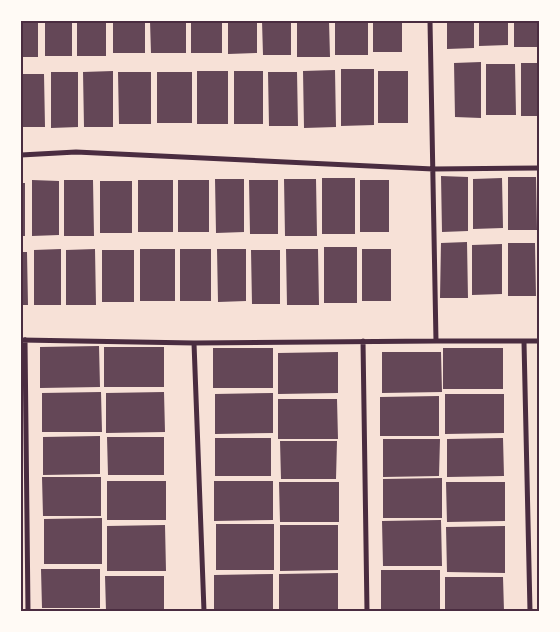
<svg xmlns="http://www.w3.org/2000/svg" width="560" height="632" font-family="Literata,serif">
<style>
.building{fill:#644757}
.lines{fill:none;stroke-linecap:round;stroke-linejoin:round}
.minor{stroke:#4a2c40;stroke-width:5}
.neatline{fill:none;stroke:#4a2c40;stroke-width:2}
</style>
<rect width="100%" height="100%" fill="#f7e1d7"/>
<path class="building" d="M21,21h17v36h-17z
M45,21h27v35h-27z
M77,21h29v35h-29z
M113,21h32v32h-32z
M150,21h36v32h-35z
M191,21h31v32h-31z
M228,21h29v32l-29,1z
M262,21h29v34h-28z
M297,21h32l1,36h-33z
M335,21h33v34h-33z
M373,21h29v31h-29z
M447,21h27v27l-27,1z
M479,21h29v24l-29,1z
M514,21h25v26h-25z
M481,62v56l-26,-1 -1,-54z
M521,63h18v53h-18z
M486,64h29l1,51h-30z
M341,69h33v56l-33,1z
M335,70l1,57 -32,1 -1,-57z
M113,71v56h-29l-1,-55z
M197,71h31v53h-31z
M234,71h29v53h-29z
M378,71h30v52h-30z
M51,72h27v55l-27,1z
M118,72h33v52h-32z
M157,72h35v51h-35z
M268,72h29l1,54h-29z
M21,74h23l1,53h-24z
M441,176l27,1v54l-26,1z
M508,177h28l1,53h-29z
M322,178h33v56h-33z
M502,178l1,50 -30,1v-50z
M215,179h29v53l-28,1z
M284,179h32l1,57h-32z
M32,180l27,1v54l-27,1z
M64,180h29l1,56h-30z
M138,180h35v52h-35z
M178,180h31v52h-31z
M249,180h29v54h-28z
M360,180h29v52h-29z
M100,181h32v52h-32z
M21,183h4v53h-4z
M467,242l1,56h-28l1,-55z
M508,243h27l1,53h-28z
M502,244v50l-30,1v-50z
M324,247h33v56h-33z
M61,249v56h-27v-55z
M95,249l1,56h-30v-55z
M140,249h35v52h-35z
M180,249h31v52h-31z
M217,249h29v52l-28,1z
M286,249h32l1,56h-32z
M362,249h29v52h-29z
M102,250h32v52h-32z
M251,250h29v54h-28z
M21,252h6l1,53h-7z
M99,346l1,41 -60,1v-41z
M104,347h60v40h-60z
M213,348h60v40h-60z
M443,348h60v41h-60z
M338,352v41l-60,1v-41z
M382,352h59l1,40 -60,1z
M101,392l1,40h-60v-39z
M164,392l1,40 -59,1v-40z
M273,393v40l-58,1v-40z
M445,394h59v39l-59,1z
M439,396v40h-59v-39z
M278,399h59l1,40h-60z
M100,436v38l-57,1v-38z
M107,437h57v38h-56z
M215,438h56v38h-56z
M503,438l1,38 -57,1v-38z
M383,439h57l-1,37 -56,1z
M280,441h57l-1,38h-55z
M42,477h59v39h-58z
M442,478v40h-59v-39z
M107,481h59v39h-59z
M214,481h59v39l-59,1z
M279,482h60v40h-59z
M446,482h59v39l-58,1z
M102,518v46h-58v-45z
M441,520l1,46h-59l-1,-45z
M216,524h58v46h-58z
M165,525l1,46h-59v-45z
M280,525h58v45l-58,1z
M505,526v47l-58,-1 -1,-45z
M41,569h59v39h-58z
M381,570h59v39l-59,1z
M338,573v38h-59v-37z
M273,574v37h-59v-36z
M105,576h59v35h-58z
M445,577h58l1,34h-59z"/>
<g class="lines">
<path class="minor" d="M430,21l6,320
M21,155l55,-3 357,17 106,-1
M21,340l173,3 242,-2h103
M25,340l3,271
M363,341l4,270
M524,342l6,269
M194,343l10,268"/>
</g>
<rect width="560" height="632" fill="none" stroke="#fffaf5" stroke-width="45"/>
<rect x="22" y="22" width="516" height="588" class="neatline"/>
</svg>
